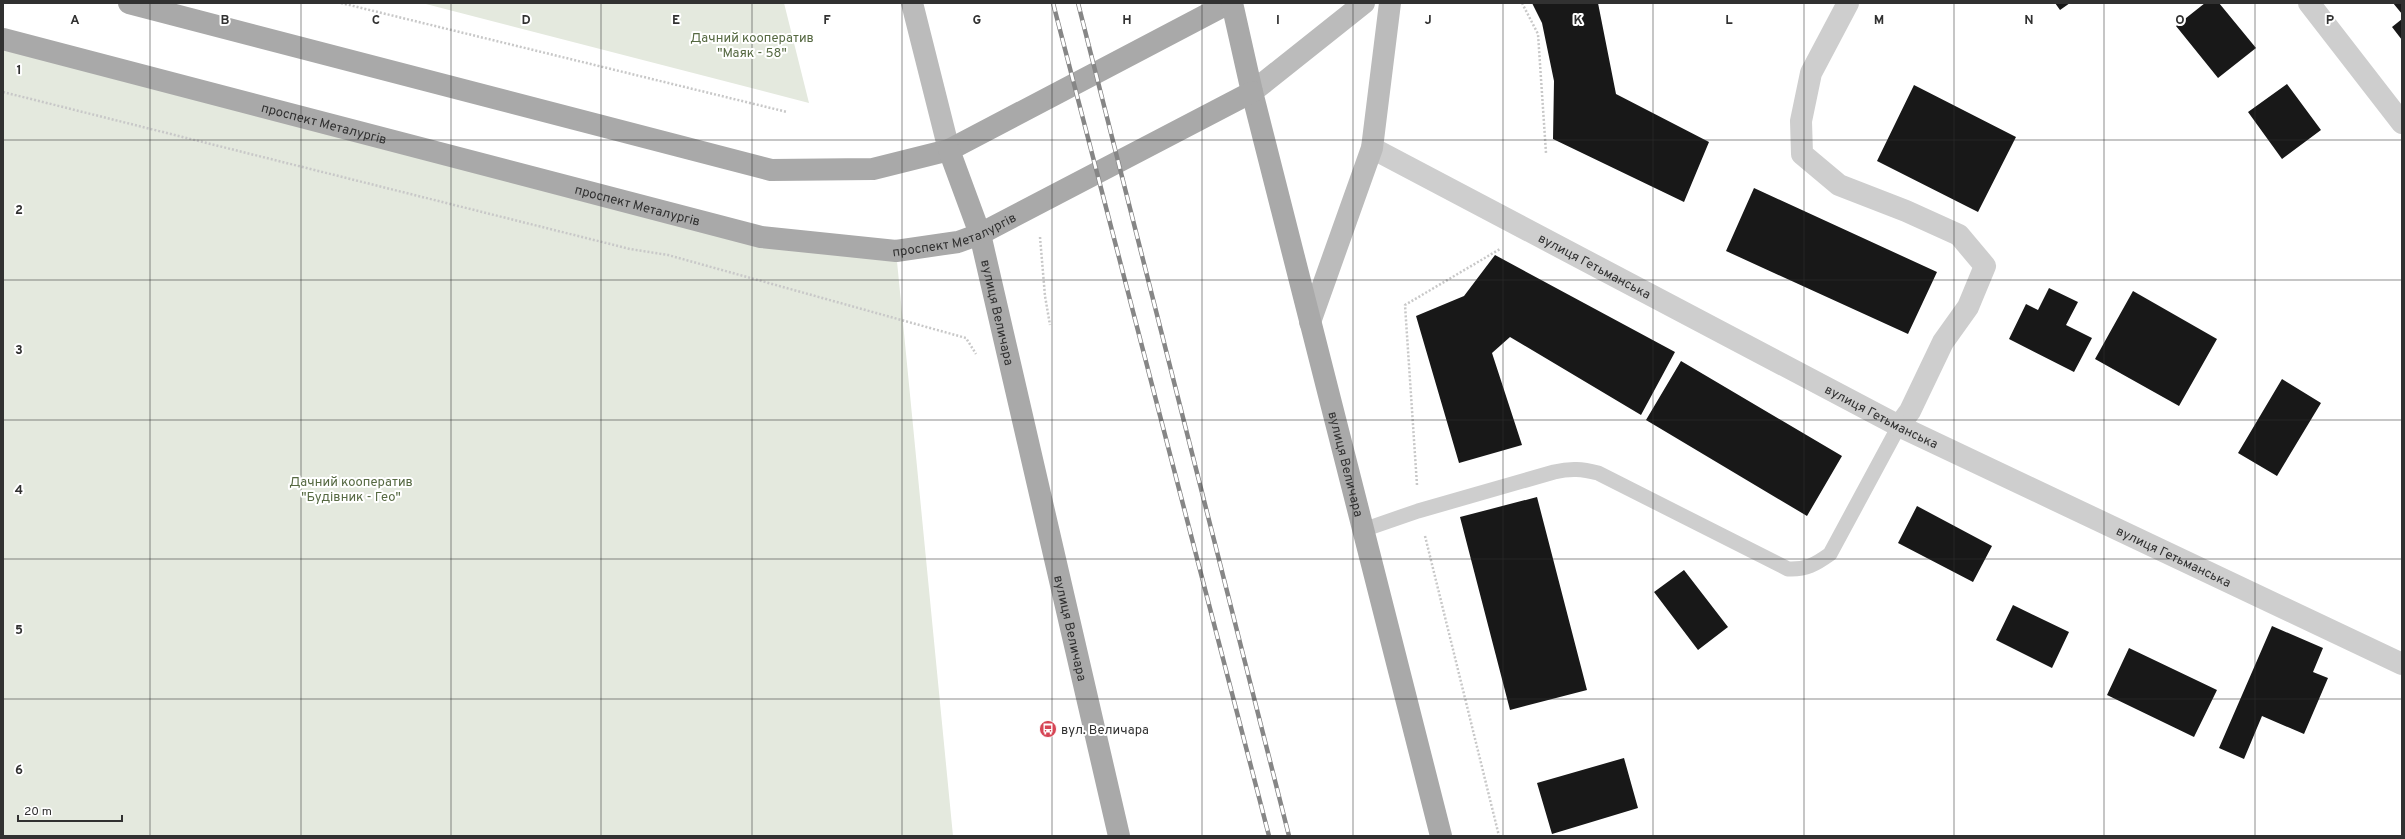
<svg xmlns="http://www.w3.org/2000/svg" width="2405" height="839" font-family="Overpass,sans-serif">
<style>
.green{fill:#e4e9de}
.building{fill:#181818}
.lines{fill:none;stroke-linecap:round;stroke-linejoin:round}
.path{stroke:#c8c8c8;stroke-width:2.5;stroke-dasharray:2 2;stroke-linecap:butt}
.lane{stroke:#cecece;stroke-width:15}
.street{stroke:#cecece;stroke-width:22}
.secondary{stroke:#bbb;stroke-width:22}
.primary{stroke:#a9a9a9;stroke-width:22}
.rail-casing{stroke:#868686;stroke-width:4.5}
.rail{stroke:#fff;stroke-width:3;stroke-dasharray:9;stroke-linecap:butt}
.grid{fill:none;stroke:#313131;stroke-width:1;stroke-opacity:0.55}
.labels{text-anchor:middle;stroke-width:4;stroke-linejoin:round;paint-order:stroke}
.park-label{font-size:13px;fill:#566942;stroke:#fff}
.street-label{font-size:13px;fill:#313131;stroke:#fff}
.poi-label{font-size:13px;fill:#313131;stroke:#fff;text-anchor:start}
.grid-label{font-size:13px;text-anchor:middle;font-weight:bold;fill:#313131;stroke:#fff;stroke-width:4;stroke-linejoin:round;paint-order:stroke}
</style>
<rect width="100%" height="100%" fill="#fff"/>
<path class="green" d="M422,3h362l25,100z
M3,39l758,198 135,14 57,585h-950z"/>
<path class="building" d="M1532,3h66l18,91 93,48 -25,60 -131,-63 1,-58 -12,-58z
M2055,3h15l-10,7z
M2205,3h14l37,45 -38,30 -42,-52z
M2393,3h9v11z
M2402,19v21l-10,-13z
M2287,84l34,46 -39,29 -34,-47z
M1914,85l102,52 -38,75 -101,-51z
M1754,188l183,84 -29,62 -182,-83z
M1495,255l180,97 -34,63 -131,-78 -18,16 30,92 -63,18 -43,-147 48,-20z
M2049,288l29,14 -12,23 26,13 -18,34 -65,-33 17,-35 12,6z
M2133,291l84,48 -38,67 -84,-47z
M1681,361l161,95 -35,60 -161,-96z
M2282,379l39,24 -44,73 -39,-23z
M1537,497l50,193 -77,20 -50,-193z
M1917,506l75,40 -19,36 -75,-39z
M1684,570l44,57 -30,23 -44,-58z
M2013,605l56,27 -17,36 -56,-28z
M2272,626l51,22 -10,24 15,6 -24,56 -42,-18 -18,43 -25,-11z
M2129,648l88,42 -23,47 -87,-42z
M1624,758l14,50 -86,26 -15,-51z"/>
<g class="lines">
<path class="path" d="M341,3l446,109
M1522,3l16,31 8,119
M3,92l627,157 38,6 298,83 10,16
M1040,237l5,59 5,29
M1417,485l-12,-180 95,-56
M1425,536l74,300"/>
<path class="lane" d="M1363,530l55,-19 136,-39c17,-4 28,-3 44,1l190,96c18,1 28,-5 42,-15l69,-128"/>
<g class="street">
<path d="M1848,3l-37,70 -10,48 1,33 37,31 67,26 53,24 26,31 -17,41 -25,35 -33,69 -11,15"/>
<path d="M2309,3l93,120"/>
<path id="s1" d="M1372,148l527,278 503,238"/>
</g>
<path class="secondary" d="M912,3l37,147
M1252,92l112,-89
M1310,322l62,-174 18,-145"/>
<g class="primary">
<path d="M129,3l642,167 102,-1 76,-19 280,-147"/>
<path id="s2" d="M1232,3l20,89 189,744"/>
<path id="s3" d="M3,39l758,198 135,14 62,-9 22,-8 272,-142"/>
<path id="s4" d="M949,150l31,84 139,602"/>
</g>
<g class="rail-casing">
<path id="rail" d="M1053,3l216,833
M1078,3l211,833"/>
</g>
<use href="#rail" class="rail"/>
</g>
<path class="grid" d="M150,3v833M301,3v833M451,3v833M601,3v833M752,3v833M902,3v833M1052,3v833M1202,3v833M1353,3v833M1503,3v833M1653,3v833M1804,3v833M1954,3v833M2104,3v833M2255,3v833M3,140h2399M3,280h2399M3,420h2399M3,559h2399M3,699h2399"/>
<defs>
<g id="bus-disc" transform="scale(0.9)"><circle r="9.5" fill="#d64555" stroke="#fff"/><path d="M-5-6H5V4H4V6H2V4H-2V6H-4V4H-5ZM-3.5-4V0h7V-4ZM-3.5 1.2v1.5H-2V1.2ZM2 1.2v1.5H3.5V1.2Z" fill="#fff"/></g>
</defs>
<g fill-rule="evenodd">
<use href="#bus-disc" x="1048" y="729"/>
</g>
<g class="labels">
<g class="park-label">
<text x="752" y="42">Дачний кооператив<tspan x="752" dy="15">"Маяк - 58"</tspan></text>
<text x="351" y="486">Дачний кооператив<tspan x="351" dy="15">"Будівник - Гео"</tspan></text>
</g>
<g class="street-label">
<text dy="5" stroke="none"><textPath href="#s3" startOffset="332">проспект Металургів</textPath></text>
<text dy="5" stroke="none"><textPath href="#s3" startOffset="656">проспект Металургів</textPath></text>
<text dy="5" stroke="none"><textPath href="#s3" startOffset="980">проспект Металургів</textPath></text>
<text dy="5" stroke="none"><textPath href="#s1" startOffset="252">вулиця Гетьманська</textPath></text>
<text dy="5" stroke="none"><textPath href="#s4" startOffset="170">вулиця Величара</textPath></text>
<text dy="5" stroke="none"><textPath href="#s1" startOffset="576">вулиця Гетьманська</textPath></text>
<text dy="5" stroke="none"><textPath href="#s2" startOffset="475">вулиця Величара</textPath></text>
<text dy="5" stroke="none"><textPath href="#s1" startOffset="900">вулиця Гетьманська</textPath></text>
<text dy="5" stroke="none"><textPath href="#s4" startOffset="494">вулиця Величара</textPath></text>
</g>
<g class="poi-label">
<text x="1061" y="734">вул. Величара</text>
</g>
</g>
<g class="grid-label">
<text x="75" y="24">A</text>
<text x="225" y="24">B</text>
<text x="376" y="24">C</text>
<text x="526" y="24">D</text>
<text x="676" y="24">E</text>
<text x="827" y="24">F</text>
<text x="977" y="24">G</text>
<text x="1127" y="24">H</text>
<text x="1278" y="24">I</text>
<text x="1428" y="24">J</text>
<text x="1578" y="24">K</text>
<text x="1729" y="24">L</text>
<text x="1879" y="24">M</text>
<text x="2029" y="24">N</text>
<text x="2180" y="24">O</text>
<text x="2330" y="24">P</text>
<text x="19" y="74">1</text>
<text x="19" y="214">2</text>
<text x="19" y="354">3</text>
<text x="19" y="494">4</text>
<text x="19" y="634">5</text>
<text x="19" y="774">6</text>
</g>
<rect width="2405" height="839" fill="none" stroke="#313131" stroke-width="8"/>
<path d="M18 815v6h104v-6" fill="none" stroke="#313131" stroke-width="2"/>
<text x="24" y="815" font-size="12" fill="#313131" stroke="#ffffff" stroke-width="3" paint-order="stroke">20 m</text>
</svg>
